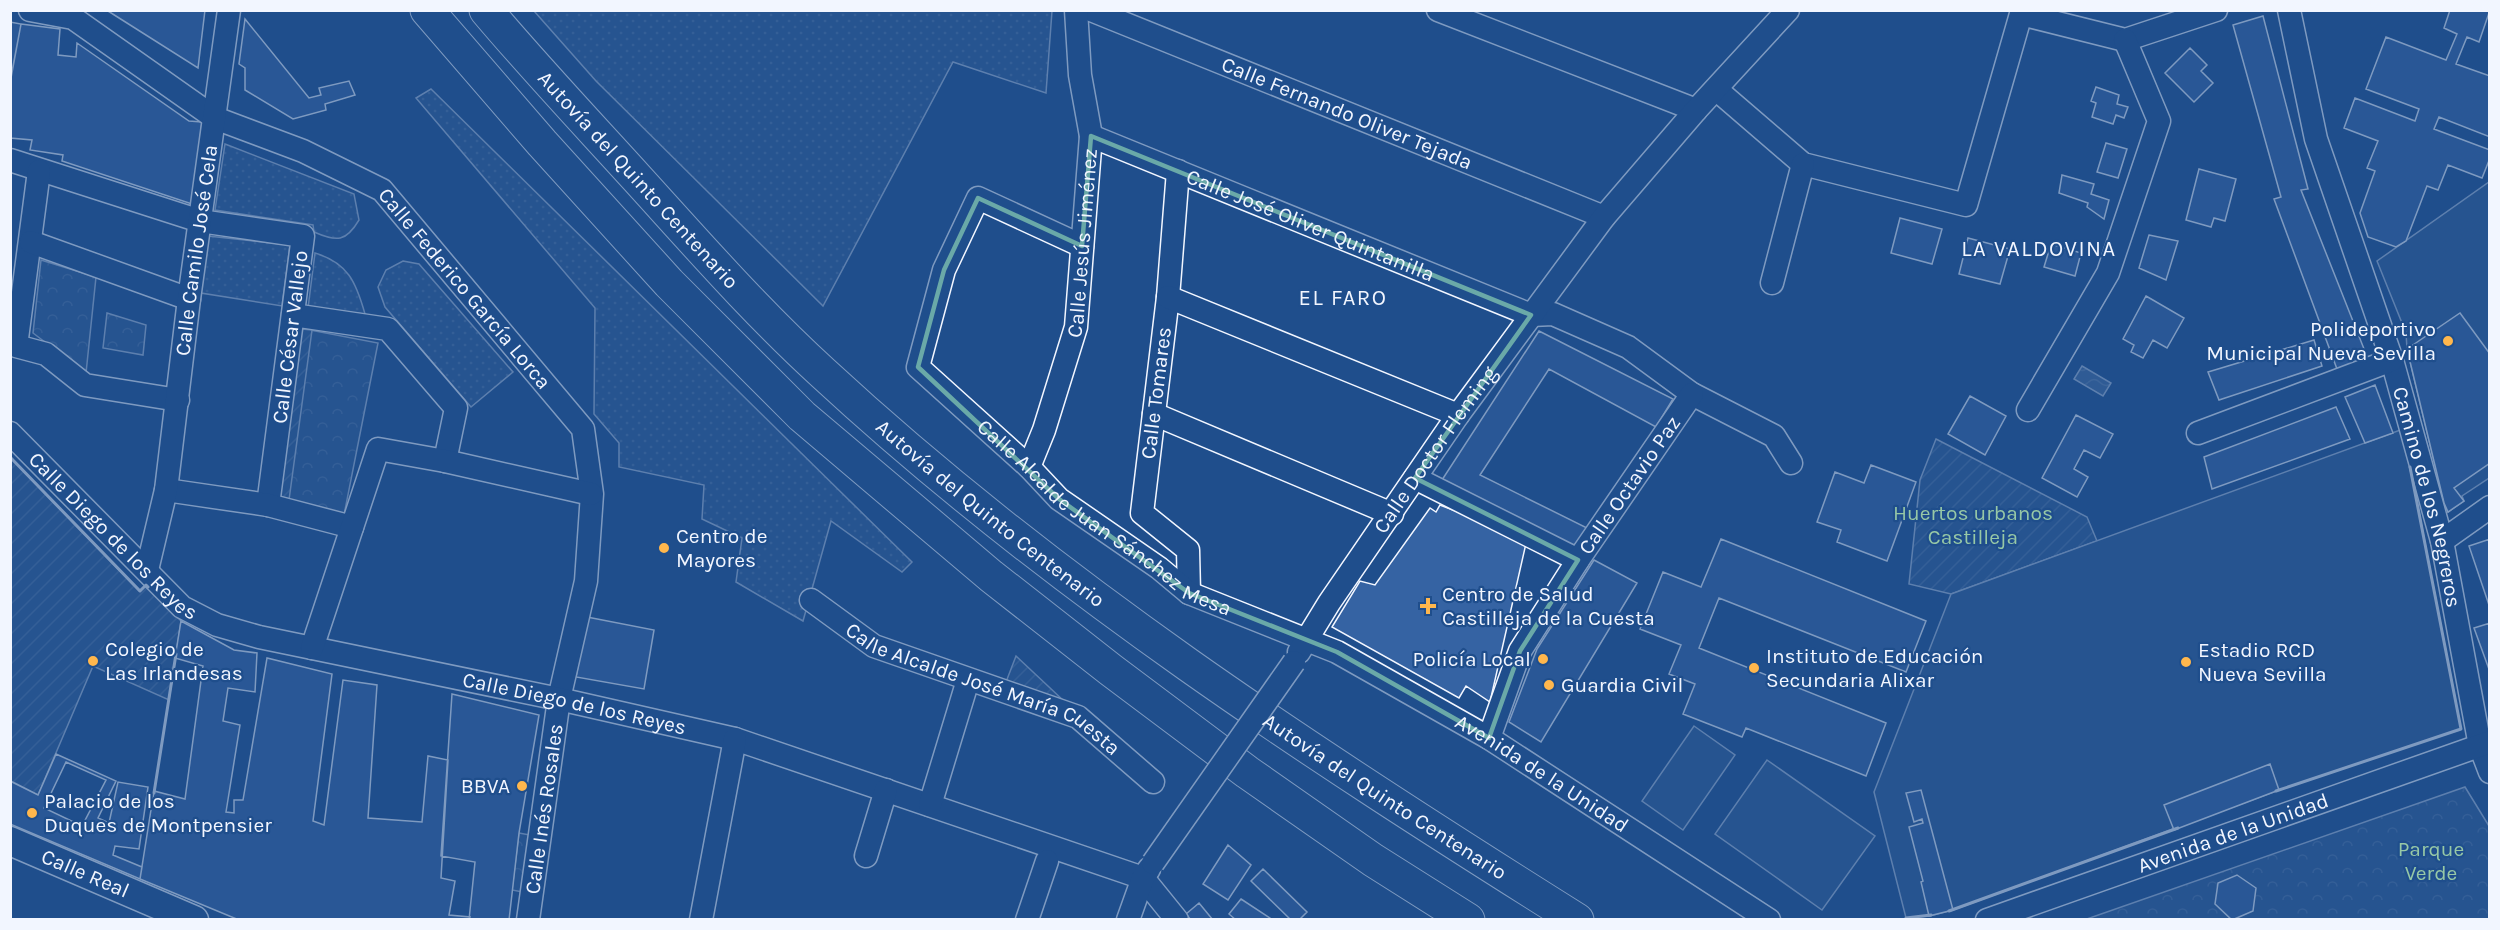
<svg xmlns="http://www.w3.org/2000/svg" width="2500" height="930" font-family="Karla,sans-serif">
<style>
.grass{fill:url(#grass-dots);stroke:#a8bbd7;stroke-width:1.5}
.forest{fill:url(#forest-crowns);stroke:#a8bbd7;stroke-width:1.5}
.garden{fill:url(#garden-furrows);stroke:#a8bbd7;stroke-width:1.5}
.pitch{fill:#305b95;stroke:#a8bbd7;stroke-width:1.5}
.water{fill:url(#water-waves);stroke:#a8bbd7;stroke-width:1.5}
.building{fill:#3563a3;stroke:#f2f6ff;stroke-width:1.5;fill-rule:evenodd}
.lines{fill:none;stroke-linecap:round;stroke-linejoin:round}
.minor-casing{stroke:#f2f6ff;stroke-width:25}
.major-casing{stroke:#f2f6ff;stroke-width:31}
.highway-casing{stroke:#f2f6ff;stroke-width:35}
.minor{stroke:#1f4e8c;stroke-width:22}
.major{stroke:#1f4e8c;stroke-width:28}
.highway{stroke:#1f4e8c;stroke-width:33}
.minor-bridge-casing{stroke:#f2f6ff;stroke-width:25;stroke-linecap:butt}
.minor-bridge{stroke:#1f4e8c;stroke-width:22}
.wall{stroke:#f2f6ff;stroke-width:3}
.marked{fill:none;stroke:#6aa9a8;stroke-width:4.5;stroke-linejoin:round}
.poi-dot{fill:#ffb74d;stroke:#1f4e8c;stroke-width:2}
.labels{text-anchor:middle;stroke-width:4.5;stroke-linejoin:round;paint-order:stroke}
.street-label{font-size:21px;fill:#f2f6ff;stroke:#1f4e8c}
.poi-label{font-size:21px;fill:#f2f6ff;stroke:#1f4e8c;text-anchor:start}
.park-label{font-size:21px;fill:#97c8a6;stroke:#1f4e8c}
.neighbourhood-label{font-size:22px;letter-spacing:1.5px;fill:#f2f6ff;stroke:#1f4e8c}
</style>
<defs>
<pattern id="grass-dots" width="8" height="8" patternUnits="userSpaceOnUse" patternTransform="scale(1.5)"><rect width="8" height="8" fill="#305b95"/><path d="M2 2h.1M6 6h.1" fill="none" stroke="#4e73a5" stroke-width="1.8" stroke-linecap="round"/></pattern>
<pattern id="forest-crowns" width="20" height="18" patternUnits="userSpaceOnUse" patternTransform="scale(1.5)"><rect width="20" height="18" fill="#305b95"/><path d="M2 6a3 3 0 1 1 6 0M12 15a3 3 0 1 1 6 0" fill="none" stroke="#4e73a5"/></pattern>
<pattern id="garden-furrows" width="10" height="10" patternUnits="userSpaceOnUse" patternTransform="scale(1.5)"><rect width="10" height="10" fill="#305b95"/><path d="M-1 1l2-2M0 10L10 0M9 11l2-2" fill="none" stroke="#4e73a5"/></pattern>
<pattern id="water-waves" width="16" height="10" patternUnits="userSpaceOnUse" patternTransform="scale(1.5)"><rect width="16" height="10" fill="#446ba0"/><path d="M0 5q4-4 8 0t8 0" fill="none" stroke="#5f81ae"/></pattern>
</defs>
<rect width="100%" height="100%" fill="#1f4e8c"/>
<path class="grass" d="M534,11h518l-6,82 -93,-31 -130,244 -227,-225z
M431,89l481,473 -10,10 -71,-51 -28,100 -67,-39 6,-44 -40,-19 2,-34 -85,-18v-24l-25,-29 1,-106 -179,-210z
M225,144l129,50 5,26c-13,22 -22,22 -45,12l-1,-7 -98,-15z
M208,236l82,9 -8,61 -81,-13z
M315,253c33,10 41,29 50,61l-57,-6z
M403,261l16,3 94,108 -42,35 -86,-100 -7,-20 8,-17z"/>
<path class="forest" d="M41,260l55,17 -10,96 -53,-40z
M107,313l39,12 -3,30 -40,-7z
M305,329l73,14 -34,172 -62,-17z
M2465,787l24,39v93l-405,1z
M519,833l27,5 -8,57 -26,-5z"/>
<path class="garden" d="M302,329l10,1 -23,170 -10,-4z
M1936,439l151,78 10,24 -146,53 -42,-10 11,-104z
M10,457l129,134 7,-6 35,36 -12,79 -76,-34 -55,129 -27,-14z
M1016,656l49,46 -59,-20z"/>
<path class="pitch" d="M2489,182v296l-27,18 2,5 -16,11 -4,-9 -37,-154 -1,-16 -29,-72z
M2403,429l58,300 -182,61 -326,120 -24,6 -23,2 -32,-126 77,-198z
M1694,726l41,29 -52,75 -41,-29z
M1767,760l108,76 -53,74 -107,-76z"/>
<path class="water" d="M2082,366l29,17 -8,13 -29,-17z"/>
<path class="building" d="M205,10l-7,58 -90,-57 1,-1z
M2450,10h40l-11,32 -12,-5 -11,27 34,12v61l-51,-20 -5,12 56,21v8l-8,20 -34,-13 -10,25 -11,-4 -21,55 -10,6 -28,-10 -8,-24 15,-42 -8,-3 11,-27 -34,-13 11,-30 60,23 4,-12 -53,-20 20,-52 60,23 11,-26 -13,-6z
M2263,16l45,173 -7,1 67,169 -31,10 -63,-170 7,-2 -48,-172z
M245,19l64,79 12,-3 -2,-7 30,-7 6,14 -30,9 1,6 -33,9 -48,-29v-22l-6,-4z
M10,22l11,2 -10,54h-1z
M21,24l39,5 -2,26 18,2 1,-14 112,78 13,1 -10,82 -130,-43 1,-6 -33,-5 2,-10 -22,-2v-56z
M2190,48l17,17 -6,6 12,12 -19,19 -29,-29z
M2096,87l23,8 -2,9 11,3 -4,11 -8,-3 -3,9 -21,-7 4,-14 -5,-2z
M2106,143l21,6 -9,29 -21,-6z
M2199,169l37,10 -11,42 -11,-3 -3,9 -25,-7z
M2062,175l32,9 -3,10 18,6 -5,19 -17,-12 1,-4 -29,-10z
M1900,218l42,11 -10,35 -41,-11z
M2149,235l29,6 -12,39 -27,-12z
M1968,238l42,11 -10,35 -41,-10z
M2051,244l30,9 -6,23 -31,-9z
M2146,296l38,22 -17,30 -14,-8 -10,18 -12,-6 3,-7 -11,-6z
M2460,313l30,41v109l-36,25 10,13 -16,11 -4,-9 -37,-154z
M1539,331l134,68 -17,28 -107,-58 -69,106 107,53 -16,23 -131,-68z
M2314,340l8,26 -103,34 -11,-28z
M2375,385l18,48 -28,10 -20,-46z
M1970,396l36,20 -21,39 -37,-21z
M2336,407l14,32 -138,50 -8,-32z
M2076,415l37,19 -13,24 -16,-8 -10,19 14,8 -11,20 -35,-19z
M1871,465l45,17 -29,79 -50,-19 4,-12 -24,-8 18,-50 29,11z
M1440,505l87,34 -37,163 -24,-16 -7,12 -127,-71 28,-46 15,4 55,-77 6,4z
M1721,539l205,82 -20,51 -187,-74 -20,50 187,75 -20,53 -120,-48 -4,9 -59,-23 12,-30 -26,-10 12,-29 -41,-16 23,-57 38,15z
M2490,539v69l-21,-62z
M1594,560l43,23 -96,159 -32,-20 28,-73z
M587,617l67,13 -10,59 -68,-12z
M181,621l53,29 23,3 -2,39 -27,-4 -5,33 17,4 -14,87 8,1v-13h9l24,-142 65,16 -19,147 11,4 19,-145 34,5 -9,133 54,4 6,-66 20,4 -7,118 14,3 -6,34 21,2 -1,3h-230l-99,-41 14,-88 31,8 18,-133 -28,-8z
M2490,623v49l-16,-44z
M452,694l87,21 -20,118 -10,87h-40l6,-58 -34,-6z
M56,754l60,27 -18,37 11,5 9,-41 30,5 -9,62 -24,-3 -2,9 29,12 -2,12 -130,-55v-43l28,14zM66,762l40,18 -24,46 -38,-18z
M2270,764l9,26 -105,40 -10,-25z
M1921,790l32,120 -24,6 -8,-34 2,-1 -14,-54 14,-4 -1,-4 -8,3 -8,-29z
M1228,845l23,20 -23,35 -25,-16z
M1263,869l44,43 -8,8h-8l-40,-39z
M2237,875l19,13 -3,23 -21,9 -17,-16 3,-21z
M1241,899l32,21h-37l-7,-6z
M1199,903l14,17h-22l-5,-6z"/>
<g class="lines">
<g class="minor-casing">
<g id="minor">
<path id="s1" d="M30,10l43,8 142,100 88,33 79,39 201,239 9,65 -6,87 -27,118 -31,221"/>
<path id="s2" d="M1091,10l513,207"/>
<path d="M1438,10l258,100"/>
<path id="s3" d="M2289,10l27,129 76,221 50,181 38,205 10,26"/>
<path d="M1717,90l86,74 163,41 55,-191 104,26 91,-30"/>
<path id="s4" d="M1091,136l440,179 22,-1 75,33 64,47 82,42 17,27"/>
<path d="M10,160l190,61 103,15 -35,269"/>
<path d="M39,171l-23,175 30,8 39,31 93,15"/>
<path d="M1178,171l-10,126 -26,216 46,37 1,43"/>
<path d="M31,242l158,57"/>
<path id="s5" d="M1082,246l-104,-48 -34,72 -26,97 111,100 30,32 100,69 30,25 148,59 152,86 280,182"/>
<path d="M1772,283l31,-119"/>
<path d="M1168,297l290,118"/>
<path d="M293,315l95,14 68,79 -11,53"/>
<path d="M2028,410l80,-137 51,-152 -34,-81"/>
<path d="M1154,414l238,100"/>
<path id="s6" d="M10,433l172,174 35,18 42,12 300,62 176,40 408,139 34,42"/>
<path d="M2198,433l194,-73"/>
<path id="s7" d="M1029,467l15,-37 32,-103 15,-191 -11,-61 -4,-65"/>
<path d="M1415,478l163,82"/>
<path d="M166,490l102,15 84,22"/>
<path d="M2442,541l48,-34"/>
<path id="s8" d="M147,570l19,-80 23,-191 40,-289"/>
<path id="s9" d="M811,600l63,46 204,71 75,65"/>
<path d="M312,648l66,-199 67,12 146,33"/>
<path id="s10" d="M1299,652l30,-49 129,-188 146,-198 92,-107 92,-100"/>
<path id="s11" d="M1489,738l31,-87 58,-91 114,-166"/>
<path d="M930,805l38,-125"/>
<path d="M866,856l20,-66"/>
<path d="M701,920l34,-181"/>
<path d="M1027,920l20,-59"/>
<path d="M1128,920l15,-42 6,-9"/>
<path id="s12" d="M1987,920l503,-178"/>
</g>
</g>
<g class="major-casing">
<g id="major">
<path id="s13" d="M10,841l184,79"/>
</g>
</g>
<g class="highway-casing">
<g id="highway">
<path d="M427,10l115,133 127,140 133,133 189,160 120,94 136,102 126,88 95,60"/>
<path id="s14" d="M486,10c48,57 99,111 149,166 61,67 121,136 188,197 229,212 491,382 754,547"/>
</g>
</g>
<use href="#minor" class="minor"/>
<use href="#major" class="major"/>
<use href="#highway" class="highway"/>
<g class="minor-bridge-casing">
<path id="minor-bridge" d="M1153,863l141,-201"/>
</g>
<use href="#minor-bridge" class="minor-bridge"/>
<path class="wall" d="M10,457l130,134 6,-6 2,2
M2276,791l185,-62 -51,-262
M154,793l22,-139
M1949,911l229,-83
M1906,918l25,-3"/>
</g>
<path d="M0 0H2500V930H0ZM1091,136l440,179 -116,163 163,82 -58,91 -31,87 -152,-86 -148,-59 -130,-94 -141,-132 26,-97 34,-72 104,48z" fill="#1f4e8c" fill-opacity=".55" fill-rule="evenodd"/>
<path class="marked" d="M1091,136l440,179 -116,163 163,82 -58,91 -31,87 -152,-86 -148,-59 -130,-94 -141,-132 26,-97 34,-72 104,48z"/>
<g class="poi-dot">
<circle cx="2448" cy="341" r="6"/>
<circle cx="664" cy="548" r="6"/>
<path d="M1425 597h6v6h6v6h-6v6h-6v-6h-6v-6h6z"/>
<circle cx="1543" cy="659" r="6"/>
<circle cx="93" cy="661" r="6"/>
<circle cx="2186" cy="662" r="6"/>
<circle cx="1754" cy="668" r="6"/>
<circle cx="1549" cy="685" r="6"/>
<circle cx="522" cy="786" r="6"/>
<circle cx="32" cy="813" r="6"/>
</g>
<g class="labels">
<g class="street-label">
<text dy="7" stroke="none"><textPath href="#s2" startOffset="276">Calle Fernando Oliver Tejada</textPath></text>
<text dy="7" stroke="none"><textPath href="#s14" startOffset="228">Autovía del Quinto Centenario</textPath></text>
<text dy="7" stroke="none"><textPath href="#s4" startOffset="237">Calle José Oliver Quintanilla</textPath></text>
<text dy="7" stroke="none"><textPath href="#s7" startOffset="232">Calle Jesús Jiménez</textPath></text>
<text dy="7" stroke="none"><textPath href="#s8" startOffset="324">Calle Camilo José Cela</textPath></text>
<text dy="7" stroke="none"><textPath href="#s1" startOffset="528">Calle Federico García Lorca</textPath></text>
<text transform="translate(290 337) rotate(-83)" y="7">Calle César Vallejo</text>
<text transform="translate(1156 393) rotate(-83)" y="7">Calle Tomares</text>
<text dy="7" stroke="none"><textPath href="#s10" startOffset="244">Calle Doctor Fleming</textPath></text>
<text dy="7" stroke="none"><textPath href="#s11" startOffset="291">Calle Octavio Paz</textPath></text>
<text dy="7" stroke="none"><textPath href="#s3" startOffset="507">Camino de los Negreros</textPath></text>
<text dy="7" stroke="none"><textPath href="#s14" startOffset="714">Autovía del Quinto Centenario</textPath></text>
<text dy="7" stroke="none"><textPath href="#s5" startOffset="536">Calle Alcalde Juan Sánchez Mesa</textPath></text>
<text dy="7" stroke="none"><textPath href="#s6" startOffset="146">Calle Diego de los Reyes</textPath></text>
<text dy="7" stroke="none"><textPath href="#s9" startOffset="196">Calle Alcalde José María Cuesta</textPath></text>
<text dy="7" stroke="none"><textPath href="#s6" startOffset="650">Calle Diego de los Reyes</textPath></text>
<text dy="7" stroke="none"><textPath href="#s5" startOffset="1046">Avenida de la Unidad</textPath></text>
<text dy="7" stroke="none"><textPath href="#s14" startOffset="1200">Autovía del Quinto Centenario</textPath></text>
<text transform="translate(544 809) rotate(-82)" y="7">Calle Inés Rosales</text>
<text dy="7" stroke="none"><textPath href="#s12" startOffset="261">Avenida de la Unidad</textPath></text>
<text dy="7" stroke="none"><textPath href="#s13" startOffset="82">Calle Real</textPath></text>
</g>
<g class="poi-label">
<text x="2436" y="336" text-anchor="end">Polideportivo<tspan x="2436" dy="24">Municipal Nueva Sevilla</tspan></text>
<text x="676" y="543">Centro de<tspan x="676" dy="24">Mayores</tspan></text>
<text x="1442" y="601">Centro de Salud<tspan x="1442" dy="24">Castilleja de la Cuesta</tspan></text>
<text x="105" y="656">Colegio de<tspan x="105" dy="24">Las Irlandesas</tspan></text>
<text x="2198" y="657">Estadio RCD<tspan x="2198" dy="24">Nueva Sevilla</tspan></text>
<text x="1766" y="663">Instituto de Educación<tspan x="1766" dy="24">Secundaria Alixar</tspan></text>
<text x="1531" y="666" text-anchor="end">Policía Local</text>
<text x="1561" y="692">Guardia Civil</text>
<text x="510" y="793" text-anchor="end">BBVA</text>
<text x="44" y="808">Palacio de los<tspan x="44" dy="24">Duques de Montpensier</tspan></text>
</g>
<g class="park-label">
<text x="1973" y="520">Huertos urbanos<tspan x="1973" dy="24">Castilleja</tspan></text>
<text x="2431" y="856">Parque<tspan x="2431" dy="24">Verde</tspan></text>
</g>
<g class="neighbourhood-label">
<text x="2039" y="256">LA VALDOVINA</text>
<text x="1343" y="305">EL FARO</text>
</g>
</g>
<rect width="2500" height="930" fill="none" stroke="#f2f6ff" stroke-width="24"/>
</svg>
